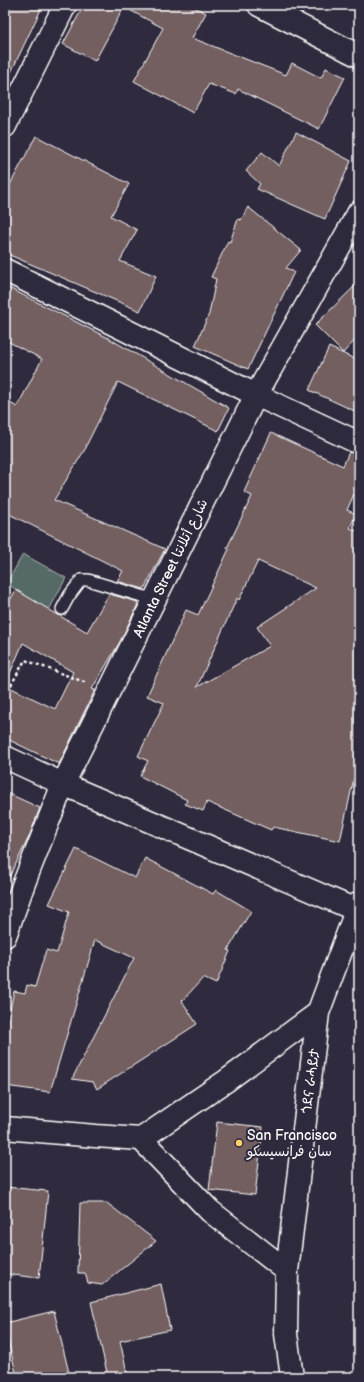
<svg xmlns="http://www.w3.org/2000/svg" width="364" height="1382" font-family="'Balsamiq Sans','Playpen Sans Arabic','Noto Sans Ethiopic',sans-serif">
<style>
.green{fill:#556b66;stroke:#aab5b2}
.building{fill:#735e60;stroke:#fff;fill-rule:evenodd}
.lines{fill:none;stroke-linecap:round;stroke-linejoin:round}
.lane-casing{stroke:#fff;stroke-width:14}
.street-casing{stroke:#fff;stroke-width:25}
.secondary-casing{stroke:#fff;stroke-width:25}
.path{stroke:#fff;stroke-width:2.5;stroke-dasharray:3 3;stroke-linecap:butt}
.lane{stroke:#2f2a3d;stroke-width:11}
.street{stroke:#2f2a3d;stroke-width:22}
.secondary{stroke:#2f2a3d;stroke-width:22}
.poi-dot{fill:#ffd166;stroke:#2f2a3d;stroke-width:1.5}
.labels{text-anchor:middle;stroke-width:4;stroke-linejoin:round;paint-order:stroke}
.street-label{font-size:14px;fill:#fff;stroke:#2f2a3d}
.poi-label{font-size:14px;fill:#fff;stroke:#2f2a3d;text-anchor:start}
</style>
<rect width="100%" height="100%" fill="#2f2a3d"/>
<filter id="ink" filterUnits="userSpaceOnUse"><feTurbulence type="fractalNoise" baseFrequency=".025" numOctaves="2"/><feDisplacementMap in="SourceGraphic" scale="8" xChannelSelector="R" yChannelSelector="G"/><feConvolveMatrix kernelMatrix="1 2 1 2 8 2 1 2 1" color-interpolation-filters="sRGB"/></filter>
<g filter="url(#ink)">
<path class="green" d="M23,554l43,24 -17,32 -33,-20 -9,-7z"/>
<path class="building" d="M5,5h38l-38,80z
M84,5h107l15,8 -14,25 94,37 6,-12 29,15 5,-10 19,9 -26,52 -81,-40 -2,5 -27,-10 -16,29 -59,-32 29,-53 -39,-21 -29,54 -32,-17z
M296,132l55,29 -26,58 -68,-30 3,-5 -14,-13 16,-19 17,14z
M36,136l93,48 -18,32 26,14 -17,31 36,15 -16,35 -135,-58v-59z
M248,207l53,43 -15,18 8,4 -46,97 -53,-23 14,-32 7,-35 -5,-2 17,-36 2,1 8,-23 3,1z
M359,282v54l-16,17 -28,-28z
M5,286l105,53 119,69 -11,23 -100,-49 -32,64h1l-33,54 111,49 -21,40 -27,-8 6,-10 -118,-59v-112l12,7 25,-48 -37,-19z
M329,347l30,14v52l-50,-23z
M271,433l72,33 6,-14 10,3v28l-12,27 9,4 -6,14 9,4v249l-5,-3 -14,63 -67,-14 -2,3 -64,-28 -4,9 -18,-7 2,-4 -47,-24 8,-15 -10,-5 26,-53 -17,-7 39,-86 12,5 31,-66 -2,-1 25,-52 -8,-4zM258,561l58,27 -59,39 13,19 -73,41 40,-89 2,2z
M16,590l71,42 22,-38 29,8 -1,2h1l-17,36 -29,49 3,1 -36,74 -54,-26v-130zM23,643l50,29 -18,37 -50,-24z
M5,792l35,16 -11,29 -24,49z
M76,849l59,29 10,-20 68,36 3,-4 35,21 -23,39 2,1 -14,33 -13,-6 -21,23 15,23 -100,65 -4,-7 -21,-3 62,-121 -39,-18 -45,152 -45,-6v-54l9,-41 11,2 2,-8 8,2 11,-37 11,3 12,-41 -20,-8z
M217,1122l46,5 -8,68 -46,-5z
M5,1187l43,4 -9,87 -34,-4z
M80,1203h27l49,38 -54,44 -14,-2 -3,-10h-7z
M161,1284l9,46 -50,11 8,36h-20l-17,-75z
M54,1311l16,66h-53l-12,-49v-5z"/>
<g class="lines">
<g class="lane-casing">
<path id="lane" d="M62,609l7,-13 12,-16h7l67,20"/>
</g>
<g class="street-casing">
<path id="street" d="M259,5l100,51
M5,126l60,-121
M5,270l251,125 103,48
M5,757l58,27 293,126
M5,936l19,-53 39,-99 193,-389 103,-183"/>
</g>
<g class="secondary-casing">
<path id="secondary" d="M5,1128l90,8 46,3 85,-58 92,-68
M141,1139l69,72 77,60
M292,1377l-6,-43 1,-63 31,-258 41,-110"/>
</g>
<path class="path" d="M5,696l20,-36 62,23"/>
<use href="#lane" class="lane"/>
<use href="#street" class="street"/>
<use href="#secondary" class="secondary"/>
</g>
</g>
<circle class="poi-dot" cx="239" cy="1143" r="4"/>
<g class="labels">
<g class="street-label">
<text transform="translate(170 568) rotate(-64)" y="5">Atlanta Street شارع أتلانتا</text>
<text transform="translate(310 1081) rotate(-83)" y="5">ጎደና ራሓይታ</text>
</g>
<g class="poi-label">
<text x="247" y="1140">San Francisco<tspan x="247" dy="16">سان فرانسيسكو</tspan></text>
</g>
</g>
<rect width="364" height="1382" fill="none" stroke="#2f2a3d" stroke-width="20"/>
<rect x="10" y="10" width="344" height="1362" fill="none" stroke="#fff" stroke-width="1.5" filter="url(#ink)"/>
</svg>
